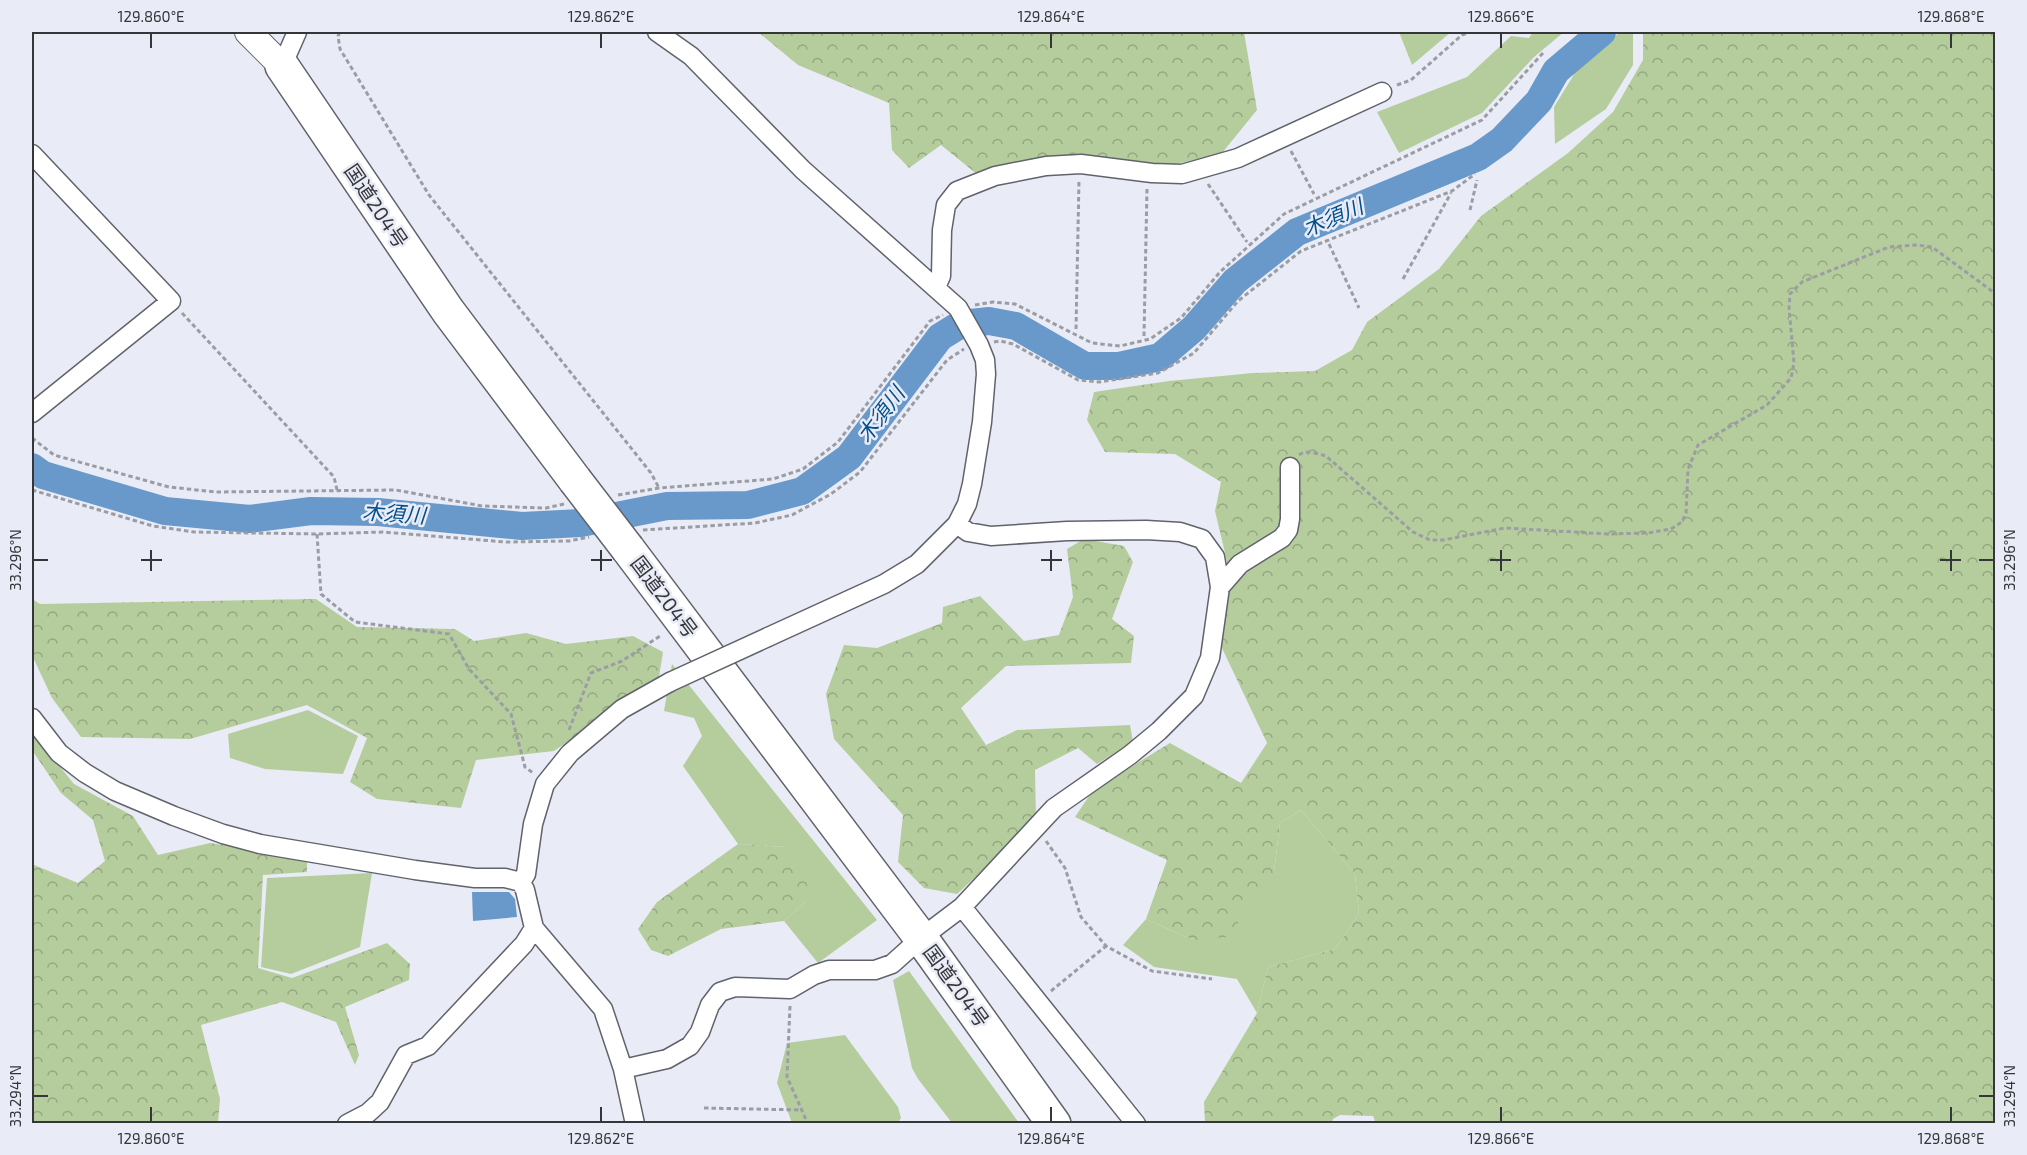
<svg xmlns="http://www.w3.org/2000/svg" width="2027" height="1155" font-family="'Exo 2','Noto Sans JP',sans-serif">
<style>
.grass{fill:#b5cd9d}
.forest{fill:url(#forest-crowns)}
.water{fill:#6999ca}
.lines{fill:none;stroke-linecap:round;stroke-linejoin:round}
.river{stroke:#6999ca;stroke-width:28}
.street-casing{stroke:#60636b;stroke-width:21}
.secondary-casing{stroke:#60636b;stroke-width:28}
.highway-casing{stroke:#60636b;stroke-width:36}
.path{stroke:#9b9da4;stroke-width:3;stroke-dasharray:4.5 3;stroke-linecap:butt}
.street{stroke:#fff;stroke-width:18}
.secondary{stroke:#fff;stroke-width:26}
.highway{stroke:#fff;stroke-width:33}
.street-bridge-casing{stroke:#60636b;stroke-width:21;stroke-linecap:butt}
.highway-bridge-casing{stroke:#60636b;stroke-width:36;stroke-linecap:butt}
.street-bridge{stroke:#fff;stroke-width:18}
.highway-bridge{stroke:#fff;stroke-width:33}
.ticks{fill:none;stroke:#35363a;stroke-width:2}
.labels{text-anchor:middle;stroke-width:5;stroke-linejoin:round;paint-order:stroke}
.street-label{font-size:20px;fill:#35363a;stroke:#e9ecf6}
.water-label{font-size:21px;font-style:italic;fill:#02508d;stroke:#e9ecf6}
.neatline{fill:none;stroke:#35363a;stroke-width:2}
.ticks-label{font-size:15px;text-anchor:middle;fill:#35363a}
</style>
<defs>
<pattern id="forest-crowns" width="20" height="18" patternUnits="userSpaceOnUse" patternTransform="scale(1.5)"><rect width="20" height="18" fill="#b5cd9d"/><path d="M2 6a3 3 0 1 1 6 0M12 15a3 3 0 1 1 6 0" fill="none" stroke="#94a781"/></pattern>
</defs>
<rect width="100%" height="100%" fill="#e9ecf6"/>
<path class="grass" d="M1399,32h52l-39,33z
M1533,32h31l-30,25 -52,56 -83,40 -22,-41 90,-35 44,-41 18,2z
M1620,32h13v33l-27,44 -51,35 -1,-37 27,-44z
M672,664l205,256 -59,43 -34,-42 23,-21 -21,-53 -48,-3 -55,-78 19,-30 -8,-18 -30,-7z
M308,710l50,26 -15,38 -78,-5 -35,-11 -2,-24z
M1301,810l54,64 4,40 -24,35 -67,18 -11,46 -20,-34 -83,-12 -31,-22 23,-26 47,21 81,-68 6,-49z
M372,873l-12,74 -69,27 -30,-7 6,-89z
M909,971l110,152h-67l-34,-44 -6,-11 -19,-88z
M845,1035l53,72 3,11 -3,5h-106l-15,-40 10,-40z"/>
<path class="forest" d="M758,32h486l13,78 -35,43 -58,14 -186,8 -37,-30 -32,23 -17,-18 -3,-47 -91,-38z
M1643,32h352v1091l-619,1 -3,-8 -33,-1 -7,4 -1,4h-127l-1,-21 53,-89 11,-46 67,-18 24,-35 -4,-40 -54,-64 -21,13 -6,49 -46,65 -35,3 -47,-21 21,-59 -92,-43 18,-27 77,-47 71,40 26,-40 -46,-97 10,-68 -16,-67 6,-29 -46,-28 -70,-2 -18,-32 7,-28 75,-11 84,-8 62,-2 37,-21 15,-28 72,-53 42,-53 87,-63 45,-41 30,-52z
M1084,539l40,7 9,16 -21,57 22,17 -3,27 -125,3 -45,42 25,37 31,-15 113,-5 3,17 -36,22 -19,-16 -43,22 1,51 -79,73 -33,-6 -26,-26 5,-47 -69,-76 -8,-45 18,-49 33,3 65,-25 1,-16 37,-11 44,45 35,-6 14,-38 -6,-48z
M32,599l8,5 276,-5 41,28 98,2 19,12 52,-8 40,11 67,-8 30,16 -4,25 -105,74 -78,9 -15,48 -84,-9 -27,-17 17,-44 -60,-33 -117,34 -109,-2 -29,-39 -20,-43z
M35,736l39,48 59,32 25,39 52,-12 97,15v14l-44,3 -5,93 34,10 95,-35 23,21 -1,16 -64,27 14,48 -4,10 -19,-43 -54,-20 -81,23 19,74 -2,24h-186v-259l46,19 27,-22 -12,-41 -32,-27 -29,-43v-13z
M738,844l49,3 20,23v30l-23,21 -63,8 -53,27 -17,-6 -13,-21 19,-27z"/>
<path class="water" d="M472,892h37l6,7 2,18 -44,4z"/>
<g class="lines">
<path class="river" d="M32,467l11,8 122,36 85,8 61,-8 67,1 144,14 59,-3 86,-17 81,-1 54,-14 47,-34 91,-120 21,-13 28,-3 27,5 69,40h34l41,-9 34,-29 41,-47 62,-49 181,-75 24,-17 37,-39 17,-30 46,-39"/>
<g class="street-casing">
<path id="street" d="M657,32l34,24 112,114 155,138 21,37 6,15 1,14 -4,48 -10,62 -5,20 -10,20 -40,40 -33,20 -116,53
M282,66l15,-34
M32,154l139,147 -139,112
M936,287l5,-11 1,-46 4,-25 11,-14 38,-15 51,-10 35,-2 71,9 30,1 56,-16 144,-66
M1220,587l20,-23 42,-26 6,-8 2,-11v-52
M32,718l27,35 26,20 30,18 59,25 49,18 37,10 155,26 60,8h30l16,4 4,8 9,38 69,81 20,60 12,55
M521,882l5,-8 7,-50 12,-40 25,-31 52,-44 48,-27
M962,907l174,217
M623,1069l44,-10 23,-13 10,-14 10,-27 10,-13 15,-5 55,2 24,-14 15,-5h46l17,-6 29,-26 41,-31 92,-99 76,-53 29,-24 35,-35 16,-38 10,-71 -5,-30 -13,-18 -22,-7 -34,-2 -79,1 -76,5 -23,-4 -11,-8
M347,1124l21,-11 12,-11 26,-47 22,-9 96,-102 10,-16"/>
</g>
<g class="secondary-casing">
<path id="secondary" d="M248,32l34,34"/>
</g>
<g class="highway-casing">
<path id="highway" d="M282,66l166,245 127,169
M628,549l293,389 133,186"/>
</g>
<path class="path" d="M340,32l-2,4 2,13 89,146 222,278 8,15
M1397,85l14,-5 51,-45 8,-3
M1291,151l23,43
M1208,184l39,58
M1470,210l7,-30
M1329,244l30,64
M1403,279l48,-86
M975,305l18,-3 22,2 77,39 28,3 30,-7 31,-21 39,-46 64,-58 198,-94 61,-67
M182,313l152,164 3,13
M1076,329l3,-149
M1144,336l3,-148
M994,342l6,-1 13,3 65,36 21,2 59,-9 36,-20 44,-52 63,-50 151,-60 23,-17
M32,438l22,17 115,32 47,5 180,-2 86,16 64,2 18,-4
M1299,455c8,-6 19,-1 27,1l87,76 17,8h13l62,-12 103,6 40,-1 23,-4 11,-7 4,-9 2,-44 10,-24 69,-40 24,-27 3,-15 -5,-55 1,-14 12,-12 87,-35 28,-2 15,2 64,47
M32,490l121,36 41,6 123,2 66,-2 123,10 63,-1 20,-4
M618,495l41,-7 114,-9 30,-10 35,-27 92,-121 13,-6
M643,530l112,-7 37,-8 39,-21 29,-22 87,-112 17,-11
M317,534l4,60 34,28 94,12 20,35 42,45 14,53 8,6
M569,730l22,-57 31,-12 38,-25
M1046,841l19,27 16,49 25,29 46,25 60,8
M1051,991l55,-45
M790,1006l-3,71 21,47
M704,1108l98,2"/>
<use href="#street" class="street"/>
<use href="#secondary" class="secondary"/>
<use href="#highway" class="highway"/>
<g class="street-bridge-casing">
<path id="street-bridge" d="M670,682l98,-45"/>
</g>
<g class="highway-bridge-casing">
<path id="highway-bridge" d="M575,480l53,69"/>
</g>
<use href="#street-bridge" class="street-bridge"/>
<use href="#highway-bridge" class="highway-bridge"/>
</g>
<path class="ticks" d="M151,33v15M601,33v15M1051,33v15M1501,33v15M1951,33v15M151,550v21M601,550v21M1051,550v21M1501,550v21M1951,550v21M33,560h15M141,560h21M591,560h21M1041,560h21M1490,560h21M1940,560h21M1979,560h15M33,1096h15M1979,1096h15M151,1107v15M601,1107v15M1051,1107v15M1501,1107v15M1951,1107v15"/>
<g class="labels">
<g class="street-label">
<text transform="translate(376 206) rotate(56)" y="7">国道204号</text>
<text transform="translate(664 597) rotate(53)" y="7">国道204号</text>
<text transform="translate(956 986) rotate(54)" y="7">国道204号</text>
</g>
<g class="water-label">
<text transform="translate(1333 218) rotate(-23)" y="7">木須川</text>
<text transform="translate(881 415) rotate(-53)" y="7">木須川</text>
<text transform="translate(394 514) rotate(4)" y="7">木須川</text>
</g>
</g>
<rect width="2027" height="1155" fill="none" stroke="#e9ecf6" stroke-width="66"/>
<rect x="33" y="33" width="1961" height="1089" class="neatline"/>
<g class="ticks-label">
<text x="151" y="22">129.860°E</text>
<text x="601" y="22">129.862°E</text>
<text x="1051" y="22">129.864°E</text>
<text x="1501" y="22">129.866°E</text>
<text x="1951" y="22">129.868°E</text>
<text transform="translate(16 560) rotate(-90)" y="5">33.296°N</text>
<text transform="translate(2010 560) rotate(-90)" y="5">33.296°N</text>
<text transform="translate(16 1096) rotate(-90)" y="5">33.294°N</text>
<text transform="translate(2010 1096) rotate(-90)" y="5">33.294°N</text>
<text x="151" y="1144">129.860°E</text>
<text x="601" y="1144">129.862°E</text>
<text x="1051" y="1144">129.864°E</text>
<text x="1501" y="1144">129.866°E</text>
<text x="1951" y="1144">129.868°E</text>
</g>
</svg>
